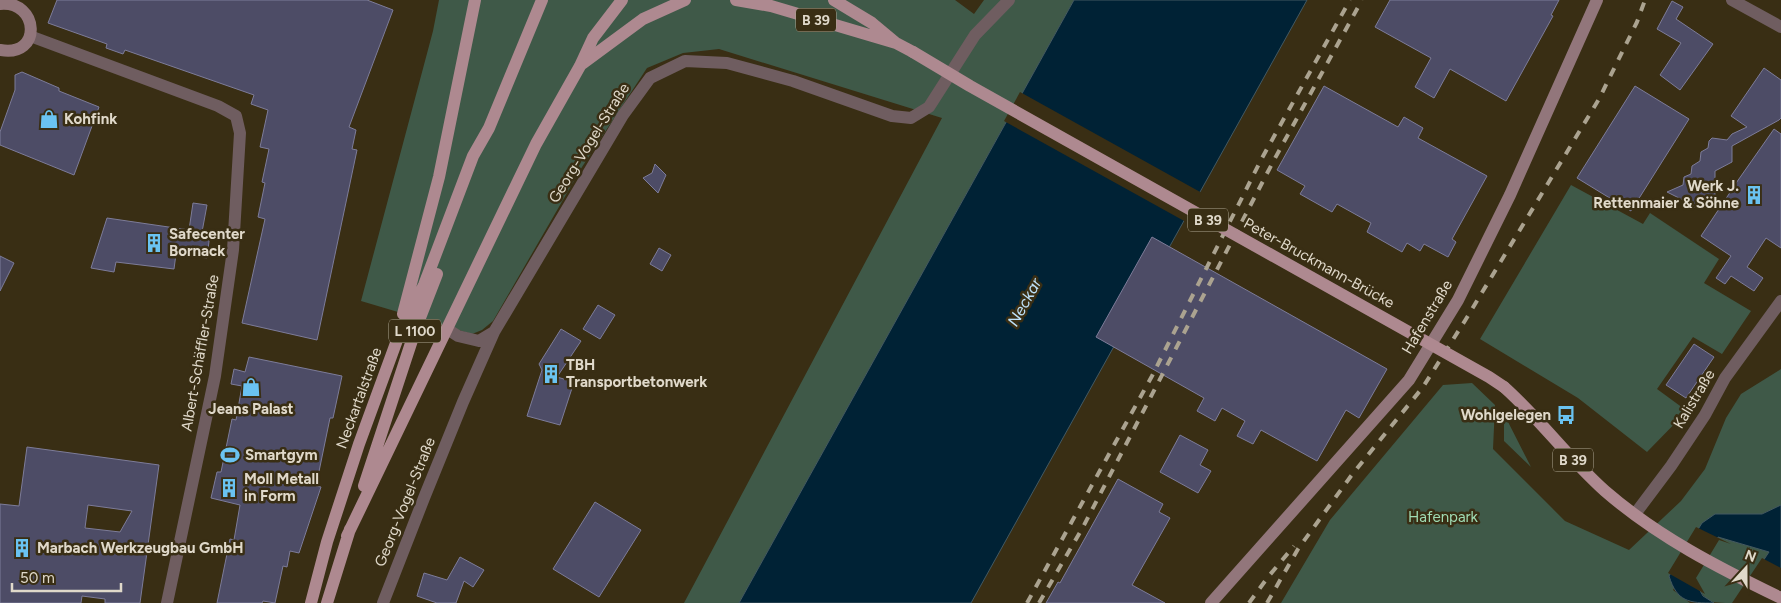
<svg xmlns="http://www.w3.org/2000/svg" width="1781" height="603" font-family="Figtree,sans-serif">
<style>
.green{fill:#3f5948}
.water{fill:#002235;stroke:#435962}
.pier{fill:#392e14}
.building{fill:#4d4c66;stroke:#7d7c99;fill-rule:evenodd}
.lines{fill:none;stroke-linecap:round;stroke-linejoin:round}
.minor{stroke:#6f5d60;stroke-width:12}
.tertiary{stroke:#6f5d60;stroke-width:12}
.secondary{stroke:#92767b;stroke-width:12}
.primary{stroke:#ae8990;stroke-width:12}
.rail{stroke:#aba390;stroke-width:4;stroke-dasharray:9 9;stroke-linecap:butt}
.primary-bridge{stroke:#ae8990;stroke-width:12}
.labels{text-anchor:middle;stroke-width:5;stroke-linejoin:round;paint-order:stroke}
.shield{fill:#392e14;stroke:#aea693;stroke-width:1}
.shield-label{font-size:14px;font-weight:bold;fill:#e0d9ca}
.poi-label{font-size:15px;font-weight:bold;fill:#e0d9ca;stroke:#392e14;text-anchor:start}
.street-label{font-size:15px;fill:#e0d9ca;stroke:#392e14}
.park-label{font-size:15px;fill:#a0dcb4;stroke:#392e14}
.water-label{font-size:16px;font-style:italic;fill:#bde0f8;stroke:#392e14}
</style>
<rect width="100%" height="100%" fill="#392e14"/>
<path class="green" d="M439,0h516l19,14 10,-14h90l-335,603h-55l258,-485 -223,-69 -36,4 -36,15 -65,99 -89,154 -11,9 -10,4 -111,-33 72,-270z
M1571,185l72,39 7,-11 69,46 -15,24 47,28 -29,43 -29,-17 -36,52 30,22 -40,41 -69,-54 -98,-59z
M1781,369v136l-19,9h-47l-42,76 17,13h-409l49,-83 113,-135 29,-2 23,22 -2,44 72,72 64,29 52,-49 24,-32 21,-51 15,-24z
M1504,414l27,53 -27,-26z
M1718,537l51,15 -34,51c-29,0 -28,0 -42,-25z"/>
<path class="water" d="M1074,0h233l-336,603h-232z
M1781,505v98h-46l34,-51 -51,-15 -25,41 10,18 11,7c-25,0 -37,-1 -45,-27l33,-53 13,-9h47z"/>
<path class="pier" d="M1020,92l182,101 -16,29 -182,-101z
M1696,527l35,17 -12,-4 -23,38 9,16 -37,-21z
M1762,558l19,10v35h-49z"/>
<path class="building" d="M57,0h310l26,10 -44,117 7,3 -4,19 5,1 -40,190 -75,-17 23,-104 -7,-2 7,-34 -3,-1 7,-33 -9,-2 8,-37 -17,-6 3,-9 -129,-45 -2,4 -17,-6 1,-4 -59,-21z
M1390,0h169l-8,15 2,1 -47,85 -56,-32 -16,29 -19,-11 16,-29 -56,-31z
M1672,1l11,6 -7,12 37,25 -33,46 -20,-15 21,-32 -24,-14z
M1764,68l17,12v38l-2,2 -47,26v16l-17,9v25l-22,12 -6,-6 -20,-10 16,-7 1,-8 7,-3 1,-8 8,-5 1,-9 7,-4 1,-7 3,-3 15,2 5,-6 15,-7 -16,-11z
M22,72l37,16v3l40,16 -25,68 -74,-30v-13l15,-42v-15z
M1324,86l74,41 6,-10 19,11 -5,10 69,38 -35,63 4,3 -8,15 -24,-13 -4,7 -13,-8 -5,9 -35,-20 4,-9 -34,-19 -5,8 -32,-18 5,-8 -28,-16z
M1635,86l54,33 -58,92 -54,-33z
M1774,129l7,5v114l-15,-10 -19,29 16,11 -9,13 -23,-15 -6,8 -9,-6 15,-22 -30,-20 34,-51 -1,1z
M655,164l11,11 -8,18 -15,-15 9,-5z
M193,203l14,2 -5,27 8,1 -3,25 -31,-4 -2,15 -58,-7 -2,10 -23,-4 16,-50 82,12z
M1152,237l235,132 -28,49 -13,-8 -29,51 -56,-31 -8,14 -16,-8 8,-15 -23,-13 -7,13 -18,-10 7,-13 -108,-61z
M659,248l12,7 -9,16 -12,-7z
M0,256l14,7 -14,28z
M598,305l17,10 -15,24 -17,-10z
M561,329l20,12 -24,36 17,5 -14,43 -33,-9 15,-46 -3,-6z
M1694,344l20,13 -28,41 -20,-13z
M249,357l93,19 -9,42h-3l-14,68 5,1 -22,66 -9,-2 -3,16 -4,-1 -8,37 -12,-2 -1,2h-45l13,-64 4,1 6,-35 -29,-7 6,-26h4l11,-53 4,1 6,-34 -11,-2 3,-15 11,3z
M1180,435l28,15 -8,15 11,6 -13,22 -38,-21z
M27,447l132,18 -19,138h-35v-4l-23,-3 -1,7h-81v-99l19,2zM88,505l44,6 -12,21 -35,-4z
M1118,479l45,25 -4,8 11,6 -38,67 33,18h-119l12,-21 2,1z
M595,502l46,28 -42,67 -46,-28z
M460,557l24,13 -11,17 -9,-6 -8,22h-19l-20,-7 7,-23 23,7z"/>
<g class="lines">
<path class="minor" d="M30,36l188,70 18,10 4,17 -7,117 -18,126 -48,227
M447,329l11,7 21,5 15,-9
M383,603l41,-105 39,-96 31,-70 129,-217 27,-37 35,-17 42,2 66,18 99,35 19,2 18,-11 46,-72 34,-35"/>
<path class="tertiary" d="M1732,0l49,27
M1635,514l36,-48 34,-51 20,-37 56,-77"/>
<path class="secondary" d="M0,4c39,-4 43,54 0,46
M1211,603l198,-223 49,-80 52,-105 87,-195"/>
<path class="primary" d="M736,0l35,6 125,37
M834,0l38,23 24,20 17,9
M582,64l61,-45 42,-19
M403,314l36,-137 36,-177
M1504,387c36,32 65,72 101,104 53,46 114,77 176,107
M364,486l52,-158 21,-54
M347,536l189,-392 44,-78 13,-28 29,-38
M311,603l16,-61 32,-98 41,-112 24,-47 49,-129 16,-28 53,-128
M327,603l23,-74"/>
<path class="rail" d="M1027,603l125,-227 110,-218 88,-158
M1039,603l44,-76 191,-367 88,-160
M1249,603l19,-26 26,-31
M1267,603l31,-54 53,-73 72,-89 43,-68 133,-220 38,-77 8,-22"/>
<path class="primary-bridge" d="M913,52l57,34 519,291 15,10"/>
</g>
<defs>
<g id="shop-bare" transform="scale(1.5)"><path d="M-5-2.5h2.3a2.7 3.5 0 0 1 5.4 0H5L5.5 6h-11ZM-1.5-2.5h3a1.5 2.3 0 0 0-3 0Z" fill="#6ac3f1" stroke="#392e14" stroke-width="2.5" paint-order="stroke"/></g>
<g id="building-bare" transform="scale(1.5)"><path d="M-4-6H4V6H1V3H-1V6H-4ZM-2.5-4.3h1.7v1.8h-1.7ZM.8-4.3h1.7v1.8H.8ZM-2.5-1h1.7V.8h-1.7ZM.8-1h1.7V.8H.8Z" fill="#6ac3f1" stroke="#392e14" stroke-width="2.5" paint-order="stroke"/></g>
<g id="bus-bare" transform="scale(1.5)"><path d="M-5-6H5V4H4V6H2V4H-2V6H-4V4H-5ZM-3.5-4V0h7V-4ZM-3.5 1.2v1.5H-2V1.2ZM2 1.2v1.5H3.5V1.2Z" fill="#6ac3f1" stroke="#392e14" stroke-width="2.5" paint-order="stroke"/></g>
<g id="stadium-bare" transform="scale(1.5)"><path d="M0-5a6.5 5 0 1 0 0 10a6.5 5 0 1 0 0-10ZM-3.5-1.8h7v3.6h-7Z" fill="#6ac3f1" stroke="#392e14" stroke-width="2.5" paint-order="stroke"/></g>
</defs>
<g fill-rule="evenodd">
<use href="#shop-bare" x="49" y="119"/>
<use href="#building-bare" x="1754" y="195"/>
<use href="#building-bare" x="154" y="243"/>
<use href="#building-bare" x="551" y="374"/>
<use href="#shop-bare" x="251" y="387"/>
<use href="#bus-bare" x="1566" y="415"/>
<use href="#stadium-bare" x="230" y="455"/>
<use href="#building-bare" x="229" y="488"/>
<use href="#building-bare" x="22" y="548"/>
</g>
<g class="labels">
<g class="shield">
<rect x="796" y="8.5" width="40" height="23" rx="4"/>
<rect x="1188" y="208.5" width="40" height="23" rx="4"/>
<rect x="389" y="319.5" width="52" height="23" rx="4"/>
<rect x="1553" y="448.5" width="40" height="23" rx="4"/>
</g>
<g class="shield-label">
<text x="816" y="25">B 39</text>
<text x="1208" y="225">B 39</text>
<text x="415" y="336">L 1100</text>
<text x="1573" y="465">B 39</text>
</g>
<g class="poi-label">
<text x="64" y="124">Kohfink</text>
<text x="1739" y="191" text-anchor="end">Werk J.<tspan x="1739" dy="17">Rettenmaier &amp; Söhne</tspan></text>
<text x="169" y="239">Safecenter<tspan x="169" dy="17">Bornack</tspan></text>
<text x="566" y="370">TBH<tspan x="566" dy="17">Transportbetonwerk</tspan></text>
<text x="251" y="414" text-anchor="middle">Jeans Palast</text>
<text x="1551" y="420" text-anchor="end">Wohlgelegen</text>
<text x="245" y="460">Smartgym</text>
<text x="244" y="484">Moll Metall<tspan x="244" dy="17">in Form</tspan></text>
<text x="37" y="553">Marbach Werkzeugbau GmbH</text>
</g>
<g class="street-label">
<text transform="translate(589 143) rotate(-58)" y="5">Georg-Vogel-Straße</text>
<text transform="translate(1319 263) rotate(29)" y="5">Peter-Bruckmann-Brücke</text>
<text transform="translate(1427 317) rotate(-59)" y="5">Hafenstraße</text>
<text transform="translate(200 353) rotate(-80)" y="5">Albert-Schäffler-Straße</text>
<text transform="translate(359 398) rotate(-70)" y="5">Neckartalstraße</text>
<text transform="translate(1694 399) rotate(-59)" y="5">Kalistraße</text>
<text transform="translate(405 502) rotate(-68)" y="5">Georg-Vogel-Straße</text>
</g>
<g class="park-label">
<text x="1443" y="522">Hafenpark</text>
</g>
<g class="water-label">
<text transform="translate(1024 302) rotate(-61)" y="6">Neckar</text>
</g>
</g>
<g transform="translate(1746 568) rotate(21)" stroke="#392e14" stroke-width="4" paint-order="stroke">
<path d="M0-4L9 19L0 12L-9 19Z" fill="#e0d9ca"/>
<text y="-8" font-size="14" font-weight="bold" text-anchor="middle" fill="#e0d9ca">N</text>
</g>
<path d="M12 583v8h109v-8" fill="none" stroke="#e0d9ca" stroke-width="2.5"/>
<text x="20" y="583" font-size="15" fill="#e0d9ca" stroke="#392e14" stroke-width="4" paint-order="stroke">50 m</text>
</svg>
